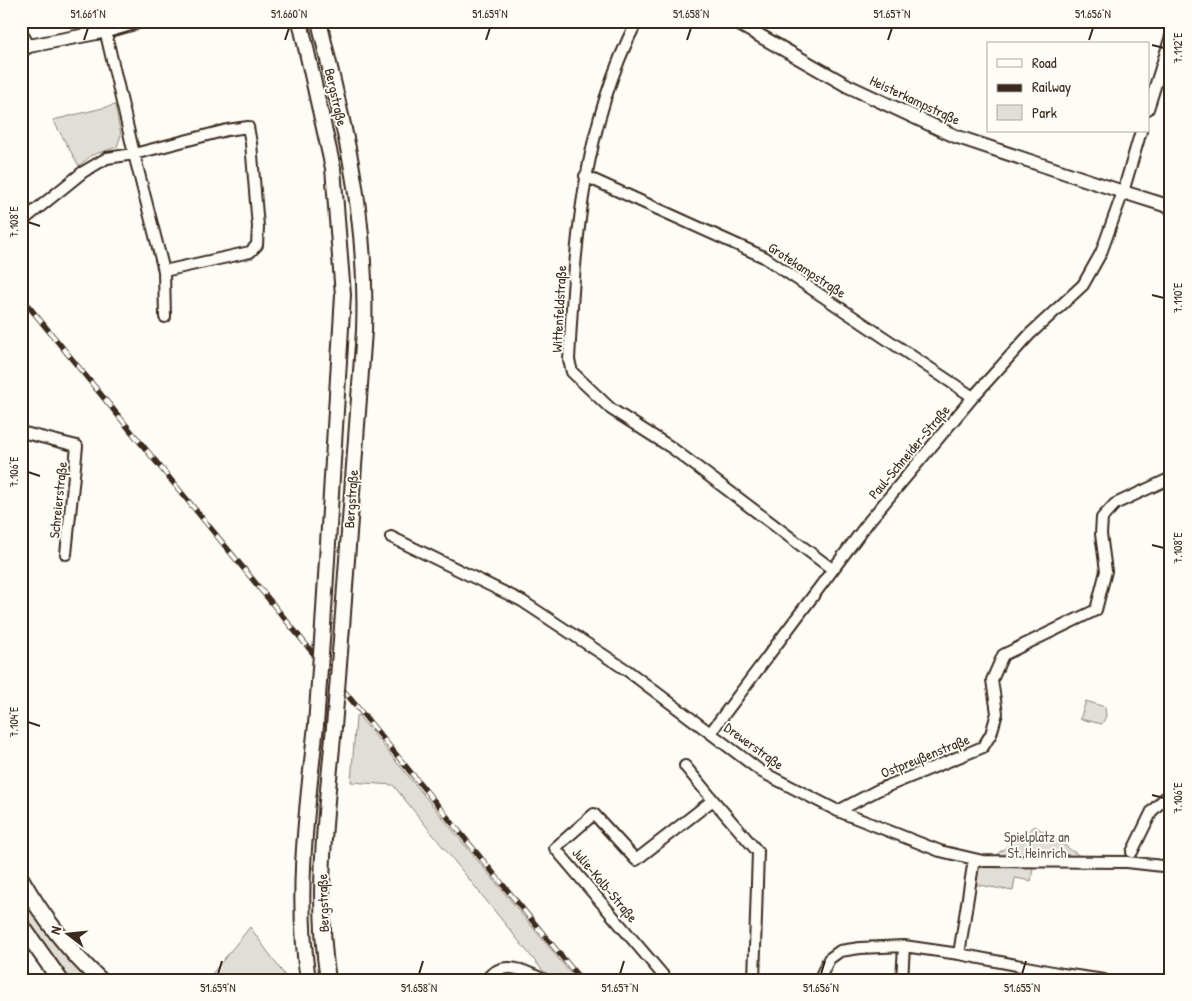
<svg xmlns="http://www.w3.org/2000/svg" width="1192" height="1001" font-family="'Patrick Hand',sans-serif">
<style>
.green{fill:#e1ded7;stroke:#8e847a}
.lines{fill:none;stroke-linecap:round;stroke-linejoin:round}
.minor-casing{stroke:#3b2a1e;stroke-width:14}
.tertiary-casing{stroke:#3b2a1e;stroke-width:16}
.secondary-casing{stroke:#3b2a1e;stroke-width:18}
.primary-casing{stroke:#3b2a1e;stroke-width:19}
.minor{stroke:#fdfcf7;stroke-width:10}
.tertiary{stroke:#fdfcf7;stroke-width:12}
.secondary{stroke:#fdfcf7;stroke-width:14}
.primary{stroke:#fdfcf7;stroke-width:15}
.rail-casing{stroke:#3b2a1e;stroke-width:5.5}
.rail{stroke:#fdfcf7;stroke-width:4;stroke-dasharray:11;stroke-linecap:butt}
.secondary-bridge-casing{stroke:#3b2a1e;stroke-width:18;stroke-linecap:butt}
.secondary-bridge{stroke:#fdfcf7;stroke-width:14}
.ticks{fill:none;stroke:#3b2a1e;stroke-width:2}
.labels{text-anchor:middle;stroke-width:4;stroke-linejoin:round;paint-order:stroke}
.street-label{font-size:14px;fill:#3b2a1e;stroke:#fdfcf7}
.park-label{font-size:14px;fill:#64574c;stroke:#fdfcf7}
.neatline{fill:none;stroke:#3b2a1e;stroke-width:2}
.ticks-label{font-size:12px;text-anchor:middle;fill:#3b2a1e}
</style>
<rect width="100%" height="100%" fill="#fdfcf7"/>
<filter id="ink" filterUnits="userSpaceOnUse"><feTurbulence type="fractalNoise" baseFrequency=".02" numOctaves="2"/><feDisplacementMap in="SourceGraphic" scale="10" xChannelSelector="R" yChannelSelector="G"/><feConvolveMatrix kernelMatrix="1 2 1 2 8 2 1 2 1" color-interpolation-filters="sRGB"/></filter>
<g filter="url(#ink)">
<path class="green" d="M115,105l6,30 -4,12 -25,8 -13,11 -26,-46z
M1170,561h1v29l-8,-2z
M1086,701l19,6 1,9 -4,8 -22,-5z
M358,715l218,265h-18l-15,-9 -150,-186 -42,-3 5,-65z
M1035,826l54,36 -55,-1 -3,20 -16,-3 -2,13 -40,-7 4,-25 12,1z
M21,891l55,76 13,13h-18l-12,-12 -38,-56z
M250,927l38,53h-81z
M21,963v1l12,16h-12z"/>
<g class="lines">
<g class="minor-casing">
<path id="minor" d="M103,21l31,133 30,117 1,46
M637,21c-55,106 -62,223 -68,339l3,12 39,37 61,39 160,121
M21,31l8,15
M1148,109l23,-73
M585,176l179,81 209,140
M21,222l62,-50 24,-14 27,-4 93,-24 21,-3 3,16 7,84 -1,18 -7,7 -86,19
M21,432l56,14 -11,108
M391,537l131,64 106,70 134,101 76,39 102,40 43,10 144,1 44,5
M711,732l159,-212 103,-123 57,-63 53,-49 18,-32 22,-61 18,-61
M685,766l28,34
M838,811l40,-21 105,-43 8,-13 6,-21 -5,-33 11,-25 93,-45 10,-39 -5,-37 1,-16 13,-14 56,-26
M1132,852l20,-41 19,-19
M959,954l15,-95
M486,980c16,-21 39,-10 58,0
M667,980l-112,-132 39,-34 42,46 77,-60 45,52 -4,128
M819,980l10,-21 11,-8 20,-3 44,-2 55,8 104,20 41,6
M902,980l2,-34"/>
</g>
<g class="tertiary-casing">
<path id="tertiary" d="M734,21l114,65 107,50 168,56 48,15
M21,51l8,-5 78,-15 34,-10"/>
</g>
<g class="secondary-casing">
<path id="secondary" d="M300,21l33,147 10,127 -20,331
M319,21c11,48 23,95 32,142 10,55 15,113 13,168l-22,296
M308,980c-13,-85 -1,-171 8,-255
M328,980c-13,-84 -2,-169 6,-253"/>
</g>
<g class="primary-casing">
<path id="primary" d="M21,879c21,37 48,72 79,101
M21,925l39,55"/>
</g>
<use href="#minor" class="minor"/>
<use href="#tertiary" class="tertiary"/>
<use href="#secondary" class="secondary"/>
<use href="#primary" class="primary"/>
<g class="rail-casing">
<path id="rail" d="M21,297l560,683"/>
</g>
<use href="#rail" class="rail"/>
<g class="secondary-bridge-casing">
<path id="secondary-bridge" d="M316,725l7,-99
M334,727l8,-100"/>
</g>
<use href="#secondary-bridge" class="secondary-bridge"/>
</g>
</g>
<path class="ticks" d="M84,40l4,-12M285,40l4,-12M486,40l4,-12M687,40l4,-12M888,40l4,-12M1089,40l4,-12M1152,45l12,3M28,222l12,4M1152,295l12,3M28,472l12,4M1152,545l12,3M28,722l12,4M1152,795l12,3M218,974l4,-13M419,974l4,-13M620,974l4,-13M821,974l4,-13M1022,974l4,-13"/>
<g class="labels">
<g class="street-label">
<text transform="translate(336 97) rotate(77)" y="5">Bergstraße</text>
<text transform="translate(915 100) rotate(25)" y="5">Heisterkampstraße</text>
<text transform="translate(807 270) rotate(33)" y="5">Grotekampstraße</text>
<text transform="translate(559 309) rotate(-87)" y="5">Wittenfeldstraße</text>
<text transform="translate(909 452) rotate(-50)" y="5">Paul-Schneider-Straße</text>
<text transform="translate(351 499) rotate(-86)" y="5">Bergstraße</text>
<text transform="translate(58 500) rotate(-84)" y="5">Schreierstraße</text>
<text transform="translate(754 746) rotate(36)" y="5">Drewerstraße</text>
<text transform="translate(925 756) rotate(-22)" y="5">Ostpreußenstraße</text>
<text transform="translate(605 885) rotate(50)" y="5">Julie-Kolb-Straße</text>
<text transform="translate(323 903) rotate(-92)" y="5">Bergstraße</text>
</g>
<g class="park-label">
<text x="1037" y="842">Spielplatz an<tspan x="1037" dy="16">St. Heinrich</tspan></text>
</g>
</g>
<rect width="1192" height="1001" fill="none" stroke="#fdfcf7" stroke-width="55"/>
<rect x="987" y="42" width="162" height="90" fill="#fdfcf7" stroke="#afa8a0"/>
<rect x="997" y="59" width="25" height="8" fill="#fdfcf7" stroke="#afa8a0"/>
<text x="1032" y="68" font-size="15" fill="#3b2a1e">Road</text>
<rect x="997" y="84" width="25" height="8" fill="#3b2a1e" stroke="#afa8a0"/>
<text x="1032" y="92" font-size="15" fill="#3b2a1e">Railway</text>
<rect x="997" y="105" width="25" height="15" fill="#e1ded7" stroke="#afa8a0"/>
<text x="1032" y="118" font-size="15" fill="#3b2a1e">Park</text>
<g transform="translate(68 934) rotate(286)" stroke="#fdfcf7" stroke-width="4" paint-order="stroke">
<path d="M0-4L9 19L0 12L-9 19Z" fill="#3b2a1e"/>
<text y="-8" font-size="14" font-weight="bold" text-anchor="middle" fill="#3b2a1e">N</text>
</g>
<rect x="28" y="28" width="1136" height="946" class="neatline"/>
<g class="ticks-label">
<text x="88" y="18">51.661°N</text>
<text x="289" y="18">51.660°N</text>
<text x="490" y="18">51.659°N</text>
<text x="691" y="18">51.658°N</text>
<text x="892" y="18">51.657°N</text>
<text x="1093" y="18">51.656°N</text>
<text transform="translate(1178 48) rotate(-90)" y="4">7.112°E</text>
<text transform="translate(14 222) rotate(-90)" y="4">7.108°E</text>
<text transform="translate(1178 298) rotate(-90)" y="4">7.110°E</text>
<text transform="translate(14 472) rotate(-90)" y="4">7.106°E</text>
<text transform="translate(1178 548) rotate(-90)" y="4">7.108°E</text>
<text transform="translate(14 722) rotate(-90)" y="4">7.104°E</text>
<text transform="translate(1178 798) rotate(-90)" y="4">7.106°E</text>
<text x="218" y="992">51.659°N</text>
<text x="419" y="992">51.658°N</text>
<text x="620" y="992">51.657°N</text>
<text x="821" y="992">51.656°N</text>
<text x="1022" y="992">51.655°N</text>
</g>
</svg>
